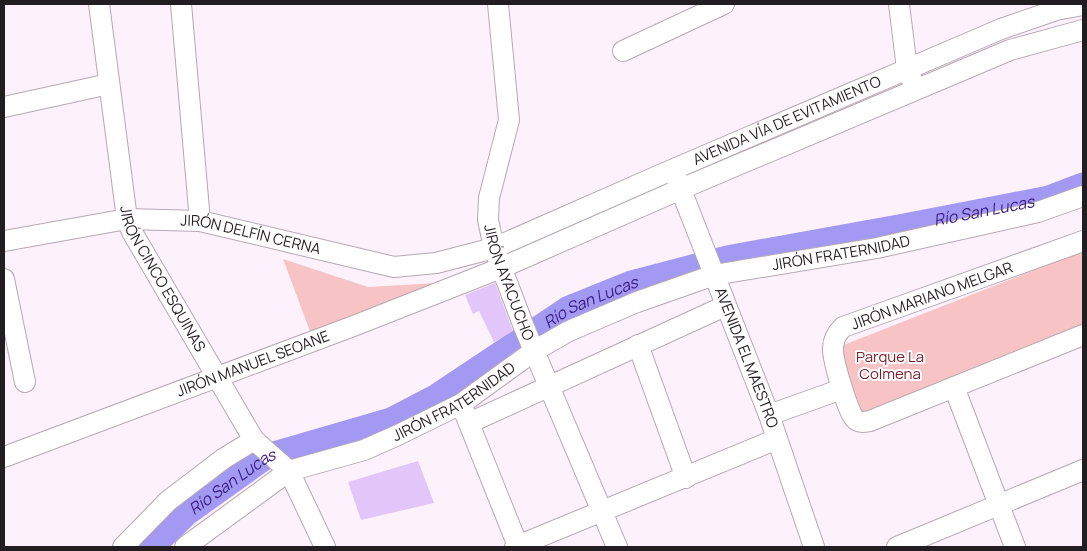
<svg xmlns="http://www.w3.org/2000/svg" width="1087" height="551" font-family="Manrope,sans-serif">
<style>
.green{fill:#f8c3c4}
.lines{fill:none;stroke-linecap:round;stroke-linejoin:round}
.river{stroke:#a399f3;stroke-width:25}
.building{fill:#e2c5f9}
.minor-casing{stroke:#b5a8b2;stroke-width:22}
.minor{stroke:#fff;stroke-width:20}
.labels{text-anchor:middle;stroke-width:4;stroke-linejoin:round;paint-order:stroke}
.street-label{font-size:15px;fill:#221d21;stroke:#fff}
.park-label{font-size:15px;fill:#791c2a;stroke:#fff}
.water-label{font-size:16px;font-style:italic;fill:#391b82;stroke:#fff}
</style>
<rect width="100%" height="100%" fill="#fdf2fb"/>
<path class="green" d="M1083,251v75l-220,91 -27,-69z
M283,259l85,28 69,-4 -126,51z"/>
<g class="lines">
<path class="river" id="s1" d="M152,547l35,-34 80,-57 124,-36 46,-24 132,-88 62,-25 96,-25 177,-32 145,-28 34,-13"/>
</g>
<path class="building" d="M495,283l18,48 -19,11 -15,-31 -6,3 -8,-19z
M418,461l16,42 -73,17 -13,-38z"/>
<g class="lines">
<g class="minor-casing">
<g id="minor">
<path id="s2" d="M99,4l28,215 5,13 122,208 35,31 36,76"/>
<path d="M181,4l19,217"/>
<path id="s3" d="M498,4l11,116 -20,78 -1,22 6,28 30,79 93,220"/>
<path d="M899,4l8,65 5,11"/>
<path d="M623,51l101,-47"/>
<path d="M4,107l105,-23"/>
<path id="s4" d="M676,177l93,238 45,132"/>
<path id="s5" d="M4,241l123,-22 73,2 194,46 42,-4 58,-15 166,-73 341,-146 55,-19 27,-5"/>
<path d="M1083,241l-240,86c-6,6 -10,12 -10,21 -1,10 15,65 22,71 4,4 9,3 15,2l213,-86"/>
<path d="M4,279l21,103"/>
<path d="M638,345l48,133"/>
<path d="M954,387l61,160"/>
<path d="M464,411l54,135"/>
<path d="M769,415l73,-26"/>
<path d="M469,423l256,-117"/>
<path id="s6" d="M4,457l347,-130 150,-59 180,-79 329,-139 73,-20"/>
<path d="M123,547l45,-46 55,-42 31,-19"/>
<path id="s7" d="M185,547l104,-76 75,-21 34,-15 63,-31 73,-53 35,-20 68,-29 77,-27 163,-27 161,-36 45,-16"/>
<path d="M515,547l262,-108"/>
<path d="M897,547l186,-77"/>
</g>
</g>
<use href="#minor" class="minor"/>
</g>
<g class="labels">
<g class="street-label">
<text dy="5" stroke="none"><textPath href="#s5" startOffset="819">AVENIDA VÍA DE EVITAMIENTO</textPath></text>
<text dy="5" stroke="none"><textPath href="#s5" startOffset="250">JIRÓN DELFÍN CERNA</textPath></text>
<text dy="5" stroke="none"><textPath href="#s7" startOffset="729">JIRÓN FRATERNIDAD</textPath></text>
<text dy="5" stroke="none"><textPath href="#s2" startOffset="286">JIRÓN CINCO ESQUINAS</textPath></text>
<text dy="5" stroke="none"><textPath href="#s3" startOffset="285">JIRÓN AYACUCHO</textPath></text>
<text transform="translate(932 296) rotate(-20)" y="5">JIRÓN MARIANO MELGAR</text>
<text dy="5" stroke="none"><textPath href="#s4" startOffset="194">AVENIDA EL MAESTRO</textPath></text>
<text dy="5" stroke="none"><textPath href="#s6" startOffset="266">JIRÓN MANUEL SEOANE</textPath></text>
<text dy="5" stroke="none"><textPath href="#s7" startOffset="309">JIRÓN FRATERNIDAD</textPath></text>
</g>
<g class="park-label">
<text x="890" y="362">Parque La<tspan x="890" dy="17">Colmena</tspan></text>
</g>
<g class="water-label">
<text dy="6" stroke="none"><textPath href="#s1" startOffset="914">Río San Lucas</textPath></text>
<text dy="6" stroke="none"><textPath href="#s1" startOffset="509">Río San Lucas</textPath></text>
<text dy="6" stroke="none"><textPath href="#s1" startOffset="104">Río San Lucas</textPath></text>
</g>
</g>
<rect width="1087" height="551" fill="none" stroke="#221d21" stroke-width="10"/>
</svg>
